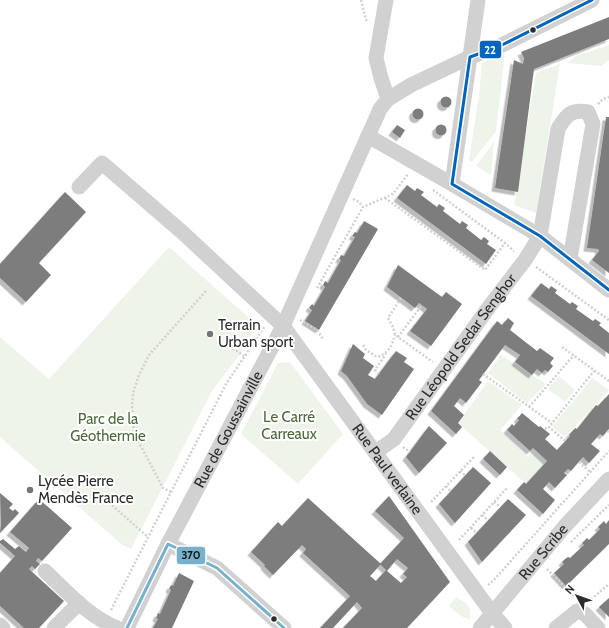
<svg xmlns="http://www.w3.org/2000/svg" width="609" height="628" font-family="Cabin,sans-serif">
<style>
.green{fill:#eef4ea}
.building{fill:#7d7d7d;fill-rule:evenodd;filter:url(#shadow)}
.lines{fill:none;stroke-linecap:round;stroke-linejoin:round}
.path{stroke:#d1d1d1;stroke-width:2.5;stroke-dasharray:2 2;stroke-linecap:butt}
.minor{stroke:#d1d1d1;stroke-width:15}
.bus-1-casing{stroke:#fff;stroke-width:6}
.bus-2-casing{stroke:#fff;stroke-width:6}
.bus-1{stroke:#0065bd;stroke-width:3}
.bus-2{stroke:#75b1ca;stroke-width:3}
.bus-dot{fill:#2c2c2c;stroke:#fff;stroke-width:1.5}
.poi-dot{fill:#767676;stroke:#fff;stroke-width:1.5}
.labels{text-anchor:middle;stroke-width:4;stroke-linejoin:round;paint-order:stroke}
.poi-label{font-size:15px;fill:#2c2c2c;stroke:#fff;text-anchor:start}
.street-label{font-size:15px;fill:#2c2c2c;stroke:#fff}
.park-label{font-size:15px;fill:#4b6939;stroke:#fff}
.line-badge{stroke:#fff;stroke-width:1.5}
.badge-label{font-size:11px;text-anchor:middle;font-weight:bold;fill:#fff}
.pale-badge-label{font-size:11px;text-anchor:middle;font-weight:bold;fill:#111}
</style>
<defs>
<filter id="shadow"><feDropShadow dx="-3.5" dy="3.5" stdDeviation="0" flood-color="#0004"/></filter>
</defs>
<rect width="100%" height="100%" fill="#fff"/>
<path class="green" d="M609,45v15l-8,6 -34,-3 9,-7z
M505,53l-9,78 -24,31 -3,-2 10,-65 3,-32z
M560,64l-24,149 -22,-8 22,-132z
M494,142l-3,33 -15,-9z
M169,247l87,77 -15,29 -29,38 -81,158 -10,-5 -121,-107v-100l49,42z
M501,355l45,29 -19,19 -39,-30z
M290,362l53,72 -45,50 -57,-50 37,-71z
M559,376l16,14 -10,12 -17,-13z
M592,378l17,12 -44,47 -13,-10z
M488,381l34,24 -22,25 28,27 4,-4 12,11 -18,20 -68,-61z
M456,597c12,8 15,7 14,23l-9,-4 -12,-10z"/>
<path class="building" d="M609,17v22l-75,30 -16,123 -23,-4 19,-128 9,4 1,-6 -3,-6z
M440.5 102a5.5 5.5 0 1 1 11 0a5.5 5.5 0 1 1-11 0Z
M412.5 114a5.5 5.5 0 1 1 11 0a5.5 5.5 0 1 1-11 0Z
M606,117h3v156l-17,-13 7,-9 -1,-2 -11,-1z
M435.5 130a5.5 5.5 0 1 1 11 0a5.5 5.5 0 1 1-11 0Z
M397,125l8,5 -5,8 -8,-6z
M407,185l8,6 2,-3 7,4 -3,3 16,12 2,-3 6,4 -2,3 17,13 2,-3 6,4 -2,3 15,12 3,-3 5,4 -2,3 9,6 -10,14 -89,-66z
M65,192l21,20 -47,51 12,12 -25,27 -26,-24v-14z
M364,221l14,8 -59,101 -14,-9 7,-11 -3,-2 3,-4 2,2 11,-19 -2,-2 2,-4 3,2 13,-23 -2,-1 2,-4 3,1 11,-19 -3,-1 3,-4 2,1z
M398,265l44,32 4,-5 16,12 -31,42 -21,-15 17,-22 -8,-6 -4,5 -28,-21z
M541,283l8,6 2,-3 6,4 -2,3 15,11 2,-2 6,4 -2,3 17,12 2,-2 6,4 -2,2 10,8v21l-78,-58z
M508,318l6,5 -4,7 27,21 3,-3 14,10 -4,5 3,3 -5,6 -3,-2 -3,3 -5,-4 -5,6 -17,-13 5,-7 -15,-10 -26,35 3,2 -16,21 -6,-5 -6,8 10,9 -6,8 4,4 -6,7 -25,-23 66,-90 5,4z
M353,344l12,10 -2,4 11,8 -6,9 7,4 21,-28 11,7 -3,4 10,7 -32,46 -15,-11 -20,-28 -6,-5z
M609,394v35l-6,7 -3,-2 -9,10 9,7 -11,12 -6,-6 -12,14 -3,-2 -4,4 3,2 -12,13 -6,-6 -6,7 12,11 -12,14 -26,-24 7,-8 2,2 21,-23 -14,-13 -3,3 -23,-21 5,-6 2,2 5,-6 -2,-1 5,-6 17,14 1,-1 10,8 -5,5 12,11 13,-14 -1,-1 6,-7 2,1 19,-24 2,1z
M429,426l18,17 -28,30 -13,-16z
M490,451l17,16 -7,8 -17,-16z
M473,467l18,16 -36,40 -16,-19z
M0,493l13,11 -4,4 4,3 2,-2 4,4 -19,20 1,-9z
M389,496l61,86 -43,46h-64l19,-20 -5,-6 -24,26h-13l30,-32 -47,-43 3,-4 -4,-4 -29,30 -9,-9 1,-1 -14,-13 27,-30 4,4 26,-28 73,66 -11,12 6,5 10,-11 -6,-6 24,-26 -29,-27zM397,559l11,9 -5,6 4,3 -6,6 -14,-12z
M39,499l33,29 -30,33 -4,-3 -2,3 4,3 -5,5 -3,-3 -3,3 35,32 -25,27h-15l-24,-22v-33l15,-17 -15,-13v-2l3,-2 12,10 4,-3 7,6 3,-4 -19,-16z
M508,499l18,16 -44,47 -14,-20z
M609,520v24l-43,42 -12,-13 10,-9 -2,-2 3,-3 3,-2 2,1 14,-13 -2,-2 5,-5 2,2 11,-11 -2,-2 6,-6 2,3z
M179,573l15,8 -22,47h-19l5,-9 -2,-1 2,-5 2,1 11,-24 -2,-1 2,-4 2,1z
M609,598v19l-10,-10z"/>
<g class="lines">
<path class="path" d="M361,0l6,23
M598,104l5,-5 6,-2
M433,190l72,53
M385,198l100,72 20,-27 9,8
M353,199l6,3 4,5
M536,267l73,53
M317,288l46,-81 30,-13 15,-20
M401,298l-13,20 5,9 2,8 38,27
M300,320l17,10 6,9
M398,337l24,-32
M226,344l18,12
M363,345l3,5 11,7c11,-3 15,-11 18,-22
M562,347l47,34
M379,374l-4,-4 11,-16
M483,374l69,49
M529,407l45,-52
M545,429l4,-2
M607,431l2,1
M565,441l-16,-14 45,-56
M403,447l7,5
M579,462l11,10
M460,471l6,5
M446,486l5,6
M171,492l-8,-4 -29,-55 -2,-26 1,-14 6,-18 10,-20 57,-64
M106,500l42,37
M431,502l43,-45
M494,502l6,5
M482,515l6,5
M471,528l6,5
M459,540l48,-52
M571,542l38,-37
M547,569l29,29
M488,585l5,-4 116,-130
M588,602l21,-18
M111,610l115,-226 39,-58"/>
<g class="minor">
<path d="M386,0l-10,58 5,20 7,21"/>
<path d="M368,136l84,48 88,52 69,54"/>
<path d="M452,184l26,-184"/>
<path id="s1" d="M79,187l23,-24 80,69 101,94 209,287 13,15"/>
<path id="s2" d="M376,452l18,-13 95,-132 36,-47 15,-24 18,-107c8,-14 13,-20 30,-17l5,12 -23,135"/>
<path d="M168,544l49,24 67,60"/>
<path d="M45,571c22,21 43,45 72,57"/>
<path d="M0,625l3,3"/>
<path d="M54,628l25,-25"/>
<path id="s3" d="M127,628l41,-84 115,-218 94,-210 3,-7 8,-10 23,-14 59,-28 28,-10 94,-47"/>
<path id="s4" d="M480,628l85,-102 44,-47"/>
<path d="M556,628l21,-17 8,3 13,14"/>
</g>
<g class="bus-1-casing">
<path id="bus-1" d="M592,0l-94,47 -28,10 -18,127 88,52 69,54"/>
</g>
<g class="bus-2-casing">
<path id="bus-2" d="M127,628l41,-84 49,24 67,60"/>
</g>
<use href="#bus-1" class="bus-1"/>
<use href="#bus-2" class="bus-2"/>
</g>
<g class="bus-dot">
<circle cx="533" cy="30" r="3.5"/>
<circle cx="274" cy="619" r="3.5"/>
</g>
<g class="poi-dot">
<circle cx="210" cy="334" r="4"/>
<circle cx="30" cy="490" r="4"/>
</g>
<g class="labels">
<g class="poi-label">
<text x="218" y="330">Terrain<tspan x="218" dy="17">Urban sport</tspan></text>
<text x="38" y="486">Lycée Pierre<tspan x="38" dy="17">Mendès France</tspan></text>
</g>
<g class="street-label">
<text dy="5" stroke="none"><textPath href="#s2" startOffset="136">Rue Léopold Sedar Senghor</textPath></text>
<text dy="5" stroke="none"><textPath href="#s3" startOffset="223">Rue de Goussainville</textPath></text>
<text dy="5" stroke="none"><textPath href="#s1" startOffset="454">Rue Paul verlaine</textPath></text>
<text dy="5" stroke="none"><textPath href="#s4" startOffset="99">Rue Scribe</textPath></text>
</g>
<g class="park-label">
<text x="289" y="422">Le Carré<tspan x="289" dy="17">Carreaux</tspan></text>
<text x="108" y="424">Parc de la<tspan x="108" dy="17">Géothermie</tspan></text>
</g>
</g>
<g class="line-badge">
<rect x="479" y="40" width="23" height="19" rx="4" fill="#0065bd"/>
<rect x="176" y="546" width="30" height="19" rx="4" fill="#75b1ca"/>
</g>
<g class="badge-label">
<text x="490" y="54">22</text>
</g>
<g class="pale-badge-label">
<text x="191" y="559">370</text>
</g>
<g transform="translate(577 596) rotate(311)" stroke="#ffffff" stroke-width="3" paint-order="stroke">
<path d="M0-3L7 15L0 10L-7 15Z" fill="#2c2c2c"/>
<text y="-6" font-size="11" font-weight="bold" text-anchor="middle" fill="#2c2c2c">N</text>
</g>
</svg>
